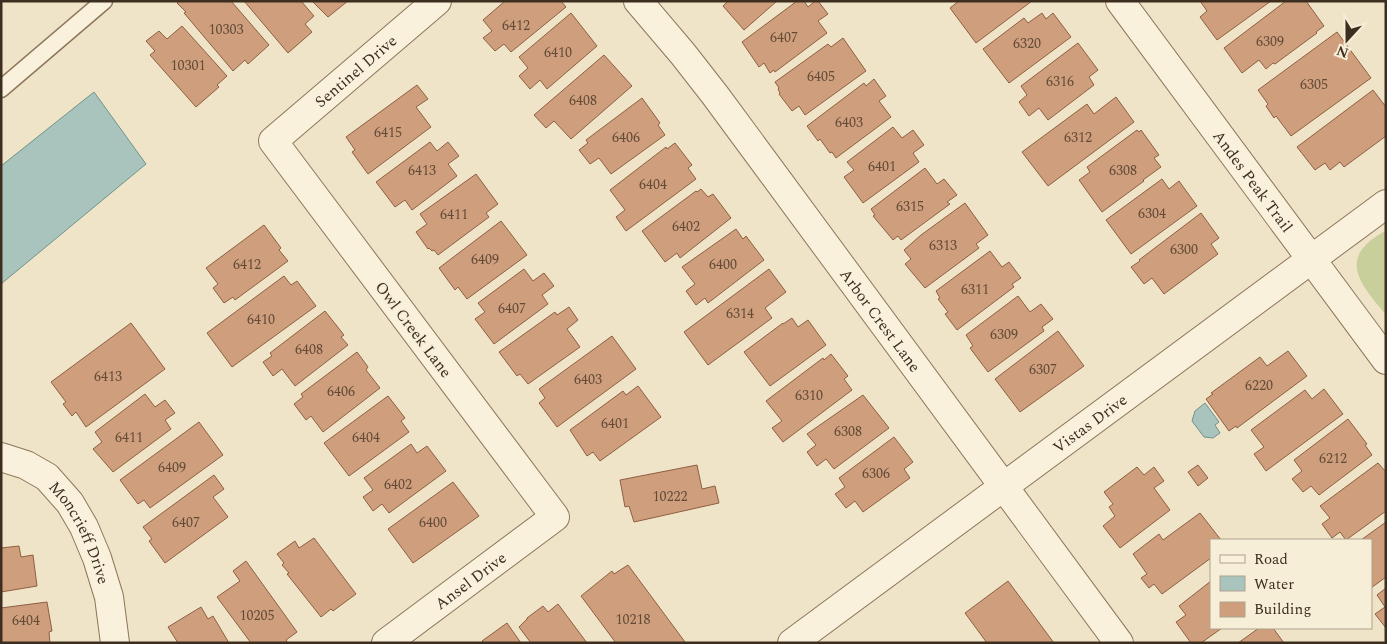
<svg xmlns="http://www.w3.org/2000/svg" width="1387" height="644" font-family="Spectral,serif">
<style>
.green{fill:#c9cf9b}
.water{fill:#a9c4bc;stroke:#6f938a}
.building{fill:#cf9f7d;stroke:#8d5f41}
.lines{fill:none;stroke-linecap:round;stroke-linejoin:round}
.service-casing{stroke:#8d765c;stroke-width:19}
.minor-casing{stroke:#8d765c;stroke-width:30}
.service{stroke:#faf1dc;stroke-width:16}
.minor{stroke:#faf1dc;stroke-width:28}
.labels{text-anchor:middle;stroke-width:4;stroke-linejoin:round;paint-order:stroke}
.number-label{font-size:14px;fill:#624a37}
.street-label{font-size:16px;fill:#3d2e20;stroke:#f7eed8}
</style>
<rect width="100%" height="100%" fill="#f0e4c8"/>
<path class="green" d="M1386,230v85c-14,-18 -43,-45 -22,-68 5,-7 15,-12 22,-17z"/>
<path class="water" d="M94,92l52,72 -145,120v-118z
M1205,403l14,19 -4,3 5,8 -7,5 -9,-1 -12,-16 3,-10z"/>
<path class="building" d="M179,1h52l38,44 -21,19 -3,-4 -12,11 -49,-58 2,-1 -9,-9z
M244,1h57l13,15 -9,8 7,8 -24,21z
M312,1h36l-20,16z
M505,1h56l5,6 -55,45 -7,-8 -9,7 -12,-13 9,-7 -9,-11z
M728,1h49l-33,29 -21,-24z
M797,1h7l4,6 7,-6h3l10,13 -10,7 9,12 -52,39 -1,-2 -4,3 -6,-10 -5,4 -17,-25z
M959,1h73l-56,42 -26,-35z
M1200,1h71l-54,39 -17,-23 7,-6z
M1286,1h20l18,25 -8,6 1,1 -42,31 -2,-1 -7,6 -7,-9 -17,13 -18,-25z
M571,13l26,33 -50,43 -7,-9 -10,9 -11,-13 9,-8 -9,-11z
M1042,13l4,6 7,-6 18,24 -62,46 -26,-34 41,-31 4,5z
M182,26l45,50 -10,9 2,2 -23,20 -46,-52 5,-4 -9,-10 13,-10 8,8z
M1337,32l34,46 -80,58 -15,-20 -2,2 -8,-12 2,-2 -10,-14z
M843,38l23,33 -61,44 -6,-9 -7,5 -13,-17 1,-1 -2,-4 1,-1 -4,-6 53,-38 3,3z
M1078,43l20,27 -9,7 5,8 -46,35 -9,-12 -10,8 -10,-14 8,-7 -6,-9z
M604,55l28,31 -61,53 -17,-18 -8,7 -12,-13z
M874,79l12,17 -7,5 12,16 -55,41 -4,-6 -2,1 -10,-14 -2,2 -11,-15 57,-43 2,3z
M417,85l11,14 -12,8 15,20 -63,47 -16,-22 3,-2 -9,-13z
M1373,90l13,17v29l-42,31 -4,-5 -10,8 -5,-7 -10,7 -18,-23z
M1116,97l18,25 -86,64 -26,-34 65,-48 7,10z
M642,98l18,25 -2,2 7,10 -54,39 -12,-16 -9,6 -11,-14 9,-7 -2,-3z
M893,127l9,11 11,-8 11,15 -11,8 6,9 -56,41 -19,-26 10,-7 -7,-8z
M1137,130l2,2 2,-2 18,25 -5,3 7,9 -18,13 1,1 -42,31 -23,-32 11,-8 -3,-5z
M430,142l7,9 11,-9 11,14 -11,8 9,12 -45,34 -7,-10 -10,7 -19,-25z
M675,143l17,22 -4,3 8,11 -70,52 -10,-14 9,-7 -15,-20 56,-43 1,2z
M925,168l12,16 7,-5 13,16 -10,7 3,2 -49,36 -3,-4 -5,4 -20,-24 2,-1 -4,-6z
M476,174l22,30 -12,9 3,4 -51,38 -4,-5 -2,1 -3,-3 -1,1 -12,-17 11,-8 -7,-10z
M1162,179l7,10 10,-8 18,25 -66,48 -25,-34z
M701,189l7,8 5,-3 18,24 -51,40 -3,-5 -12,9 -23,-31 54,-40 1,1z
M965,203l23,32 -12,9 3,4 -54,40 -20,-24 6,-5 -7,-9 17,-15z
M1201,213l18,25 -8,6 7,10 -54,40 -12,-16 -8,6 -13,-17 9,-6 -1,-1z
M501,221l26,34 -60,44 -9,-12 -3,3 -16,-22z
M264,225l17,23 -2,2 9,11 -53,39 -2,-3 -9,6 -11,-15 5,-4 -12,-16z
M736,229l7,10 3,-3 18,24 -56,43 -3,-5 -9,7 -10,-14 9,-7 -13,-17z
M990,251l12,16 7,-5 12,16 -9,6 2,3 -57,43 -12,-16 3,-2 -10,-13 2,-1 -4,-7z
M524,269l9,12 11,-8 10,13 -12,9 6,9 -54,40 -19,-25 10,-7 -7,-9z
M769,269l17,23 -21,16 7,10 -64,47 -24,-33z
M284,276l7,9 6,-4 19,25 -84,61 -25,-34z
M1018,296l12,16 11,-8 12,15 -11,8 2,4 -56,41 -18,-24 3,-2 -7,-11z
M569,307l9,13 -11,9 13,18 -52,37 -8,-10 -3,2 -18,-24 56,-40 2,3z
M325,311l19,24 -3,2 7,8 -53,41 -13,-17 -9,7 -10,-14 9,-6 -2,-3z
M792,318l6,9 10,-7 18,25 -56,41 -26,-34 39,-29v1z
M131,323l34,46 -79,58 -10,-15 -4,4 -9,-12 3,-2 -15,-20z
M1058,331l26,35 -64,46 -25,-33z
M612,336l24,33 -79,58 -18,-24 6,-5 -6,-9z
M1288,351l19,25 -70,52 -1,-2 -7,5 -23,-32 7,-5 -2,-1 49,-36 7,9z
M357,352l11,15 -2,3 14,18 -57,44 -12,-16 -5,4 -12,-16 9,-7 -2,-3z
M831,354l17,22 -4,3 8,11 -69,52 -11,-14 10,-7 -16,-20 57,-43 1,2z
M638,386l23,31 -61,44 -7,-9 -6,4 -17,-26 53,-39 3,4z
M1324,389l19,25 -77,57 -12,-17 10,-7 -13,-17 54,-40 7,9z
M145,394l10,13 10,-7 10,13 -10,7 6,9 -58,43 -20,-23 9,-7 -7,-10z
M863,395l26,33 -55,41 -8,-10 -9,7 -10,-14 9,-7 -9,-11z
M388,396l17,22 -4,3 8,11 -60,44 -25,-33z
M1348,419l19,25 -2,1 7,10 -53,40 -8,-9 -8,6 -11,-13 10,-8 -8,-11z
M199,422l24,33 -73,53 -6,-8 -6,4 -18,-24z
M894,437l19,25 -9,7 6,9 -47,34 -8,-11 -9,7 -11,-14 10,-7 -6,-9z
M411,444l6,9 10,-7 19,25 -57,42 -7,-9 -9,7 -10,-14 10,-7 -9,-12z
M1378,463l8,9v39l-40,29 -6,-8 -8,6 -10,-14 8,-6 -10,-12z
M697,465l5,24 13,-3 4,17 -85,19 -5,-16 -4,1 -5,-27z
M1198,465l10,13 -10,8 -10,-14z
M1137,467l7,8 10,-8 10,14 -10,7 16,22 -50,38 -17,-22 12,-10 -6,-9 4,-3 -9,-12z
M214,475l10,14 -11,8 15,20 -63,46 -16,-22 3,-2 -9,-12z
M453,482l26,34 -66,47 -25,-34z
M1200,513l21,27h-10v18l-49,36 -8,-10 -5,4 -8,-10 6,-4 -14,-20 26,-20 4,6z
M1386,522v55l-15,11v-48h-10z
M314,538l42,56 -23,17 -2,-2 -10,8 -34,-43 2,-1 -7,-8 2,-2 -7,-9 18,-13 4,7z
M19,546l2,11 12,-2 4,31 -36,6v-44z
M246,561l51,71 -11,8 2,3h-37l-34,-46 23,-16 -7,-10z
M628,565l57,77 -1,1h-68l-35,-47 31,-25 2,3z
M1008,581l46,62h-67l-22,-30z
M1211,581v47h11l-21,15h-10l-15,-21 10,-7 -7,-9z
M1386,588v40l-11,-14 10,-7 -8,-12z
M47,602l5,29 -3,1 1,11h-49v-35z
M558,604l29,39h-56l-12,-16 8,-8v-1l16,-12 5,6z
M201,607l7,12 5,-3 16,27h-51l-10,-16z
M507,623l14,20h-37l-2,-2z
M1259,628h14l11,15h-46z"/>
<g class="lines">
<g class="service-casing">
<path id="service" d="M1,89l103,-88"/>
</g>
<g class="minor-casing">
<g id="minor">
<path id="s1" d="M638,1l45,53 32,41 404,548"/>
<path id="s2" d="M1120,1l266,359"/>
<path id="s3" d="M1,457l25,8 21,12 23,26 14,24 13,31 12,39 6,46"/>
<path id="s4" d="M386,643l169,-126 -282,-376 164,-140"/>
<path id="s5" d="M792,643l594,-439"/>
</g>
</g>
<use href="#service" class="service"/>
<use href="#minor" class="minor"/>
</g>
<g class="labels">
<g class="number-label">
<text x="516" y="30">6412</text>
<text x="226" y="34">10303</text>
<text x="784" y="42">6407</text>
<text x="1270" y="46">6309</text>
<text x="1027" y="48">6320</text>
<text x="558" y="57">6410</text>
<text x="188" y="70">10301</text>
<text x="821" y="81">6405</text>
<text x="1060" y="86">6316</text>
<text x="1314" y="89">6305</text>
<text x="583" y="105">6408</text>
<text x="849" y="127">6403</text>
<text x="388" y="137">6415</text>
<text x="626" y="142">6406</text>
<text x="1078" y="142">6312</text>
<text x="882" y="171">6401</text>
<text x="422" y="175">6413</text>
<text x="1123" y="175">6308</text>
<text x="653" y="189">6404</text>
<text x="910" y="211">6315</text>
<text x="1152" y="218">6304</text>
<text x="454" y="219">6411</text>
<text x="686" y="231">6402</text>
<text x="943" y="250">6313</text>
<text x="1184" y="254">6300</text>
<text x="485" y="264">6409</text>
<text x="247" y="269">6412</text>
<text x="723" y="269">6400</text>
<text x="975" y="294">6311</text>
<text x="512" y="313">6407</text>
<text x="740" y="318">6314</text>
<text x="261" y="324">6410</text>
<text x="1004" y="339">6309</text>
<text x="309" y="354">6408</text>
<text x="1043" y="374">6307</text>
<text x="108" y="381">6413</text>
<text x="588" y="384">6403</text>
<text x="1259" y="390">6220</text>
<text x="341" y="396">6406</text>
<text x="809" y="400">6310</text>
<text x="615" y="428">6401</text>
<text x="848" y="436">6308</text>
<text x="129" y="442">6411</text>
<text x="366" y="442">6404</text>
<text x="1333" y="463">6212</text>
<text x="172" y="472">6409</text>
<text x="876" y="478">6306</text>
<text x="398" y="489">6402</text>
<text x="670" y="501">10222</text>
<text x="186" y="527">6407</text>
<text x="433" y="527">6400</text>
<text x="257" y="620">10205</text>
<text x="633" y="624">10218</text>
<text x="26" y="625">6404</text>
</g>
<g class="street-label">
<text dy="6" stroke="none"><textPath href="#s4" startOffset="789">Sentinel Drive</textPath></text>
<text dy="6" stroke="none"><textPath href="#s2" startOffset="224">Andes Peak Trail</textPath></text>
<text dy="6" stroke="none"><textPath href="#s1" startOffset="401">Arbor Crest Lane</textPath></text>
<text transform="translate(414 329) rotate(53)" y="6">Owl Creek Lane</text>
<text dy="6" stroke="none"><textPath href="#s5" startOffset="370">Vistas Drive</textPath></text>
<text dy="6" stroke="none"><textPath href="#s3" startOffset="116">Moncrieff Drive</textPath></text>
<text dy="6" stroke="none"><textPath href="#s4" startOffset="105">Ansel Drive</textPath></text>
</g>
</g>
<rect width="1387" height="644" fill="none" stroke="#3d2e20" stroke-width="5"/>
<rect x="1210" y="539" width="162" height="90" fill="#f7eed8" stroke="#ada18e"/>
<rect x="1220" y="555" width="25" height="8" fill="#faf1dc" stroke="#ada18e"/>
<text x="1254" y="564" font-size="15" fill="#3d2e20">Road</text>
<rect x="1220" y="576" width="25" height="15" fill="#a9c4bc" stroke="#ada18e"/>
<text x="1254" y="589" font-size="15" fill="#3d2e20">Water</text>
<rect x="1220" y="602" width="25" height="15" fill="#cf9f7d" stroke="#ada18e"/>
<text x="1254" y="614" font-size="15" fill="#3d2e20">Building</text>
<g transform="translate(1347 40) rotate(201)" stroke="#f7eed8" stroke-width="4" paint-order="stroke">
<path d="M0-4L9 19L0 12L-9 19Z" fill="#3d2e20"/>
<text y="-8" font-size="14" font-weight="bold" text-anchor="middle" fill="#3d2e20">N</text>
</g>
</svg>
